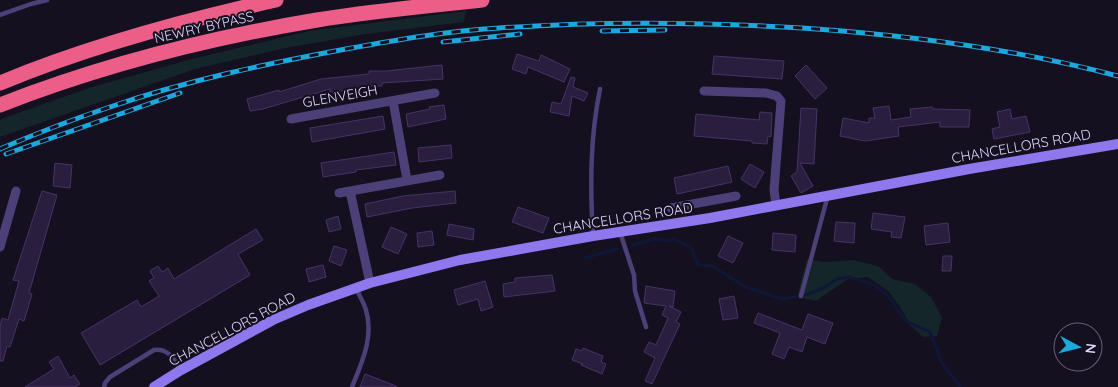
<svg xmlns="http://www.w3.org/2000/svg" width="1118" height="387" font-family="Quicksand,sans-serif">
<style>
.green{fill:#142629}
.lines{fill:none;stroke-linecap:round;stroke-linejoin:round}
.stream{stroke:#0f1739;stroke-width:3}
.building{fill:#2a1e3e;stroke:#473367}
.lane{stroke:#4d4079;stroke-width:4.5}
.street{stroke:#4d4079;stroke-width:9}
.secondary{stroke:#8f77ee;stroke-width:10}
.highway{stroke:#eb5e88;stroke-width:15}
.rail-casing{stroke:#1ca7dd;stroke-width:5}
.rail{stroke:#151020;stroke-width:3;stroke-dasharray:9;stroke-linecap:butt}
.labels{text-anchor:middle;stroke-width:4;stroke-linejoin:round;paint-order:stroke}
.street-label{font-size:14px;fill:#dfd4fa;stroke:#151020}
</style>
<rect width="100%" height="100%" fill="#151020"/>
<path class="green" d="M466,11l-2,11 -98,12 -81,14 -90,21 -195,68v-17l4,-2 88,-31 100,-28 117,-28z
M807,259l18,3 28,-2 25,6 14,13 23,5 16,13 11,21 -5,18 -14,1 -13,-12 -10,-18 -12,-16 -20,-14 -20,2 -32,22 -19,-4z"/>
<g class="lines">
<path class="stream" d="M633,245l22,-6 14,2 5,-2 17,8 7,18 14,1 34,21 37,12 26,-5 14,-6 14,-9 12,-2 25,8 14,11 10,15 10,11 22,10 11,29 19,26
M585,258l32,-9"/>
</g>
<path class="building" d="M517,54l22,7 2,-6 29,14 -6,13 -36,-15 -2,7 -14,-5z
M714,56l70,5 -2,18 -70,-5z
M442,65l1,14 -61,4v3h-16v2l-36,4v-3l-67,20 -13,2 -3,-12 32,-9v2l42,-13 48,-5v-3h17z
M806,65l21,23 -12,11 -20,-23z
M571,77l4,1 -2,9 15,6 -4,8 -12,-5 -3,20 -19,-4 2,-10 9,2z
M444,105l2,14 -38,8 -2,-13 24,-5 -1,-2z
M889,106l2,14 20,-3 -1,-8 22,-2 1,2 37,1 -1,17h-29v-5l-42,5 1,9 -34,5 -25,-5 3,-18 26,5v-5h6l-2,-10z
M801,108l16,1 -3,55 -14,-1 13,23 -12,7 -10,-17 6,-4z
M1010,109l2,10 14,-3 4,16 -36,7 -2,-10 8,-2 -3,-15z
M760,112l12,1 -1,24 -3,-1 -1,8 -15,-1v-2l-58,-5 2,-22 63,6z
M383,116l2,13 -73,13 -2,-14z
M451,145l1,13 -33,4 -1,-14z
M394,152l2,13 -40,5v2l-33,5 -2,-14z
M55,163l17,2 -2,23 -17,-2z
M750,164l14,8 -9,16 -14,-9z
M728,166l4,16 -55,12 -3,-16z
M42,191l15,4 -28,98 3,1 -8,27 -5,-2 -9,28 -3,-1 -4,15h-3v-35l2,-8 6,2 11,-39 -6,-1z
M455,191l1,12 -44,5 -45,9 -2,-13 38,-8z
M518,207l31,11 -6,15 -31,-11z
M873,213l32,4 -4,21 -10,-1 1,-5 -21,-3z
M338,216l3,13 -12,3 -3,-12z
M836,222l19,1 -1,20 -20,-2z
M948,223l2,19 -24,3 -2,-19z
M449,224l25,5 -1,11 -26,-5z
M391,227l16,7 -9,20 -16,-7z
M256,229l7,11 -25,14 12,21 -150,90 -19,-32 56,-33 4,7 18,-11 -10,-15 5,-3 -4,-7 8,-5 4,6 6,-4 6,11z
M432,231l2,14 -16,2 -1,-14z
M773,233l23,2 -1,17 -23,-2z
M728,236l15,7 -10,20 -15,-7z
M334,246l13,4 -6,16 -12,-5z
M943,256h9l-1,15h-9z
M323,265l3,12 -17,5 -3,-13z
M552,275l3,16 -51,6 -1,-13 12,-2v-4z
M485,281l8,26 -12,4 -3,-12 -20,6 -4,-15z
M646,286l29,5 -2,16 -4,-1 12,6 -5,10 4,2 -28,60 -7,-3 10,-23 -11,-6 5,-10 7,3 12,-27 -6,-3 4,-9 -22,-3z
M734,296l4,22 -15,2 -4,-21z
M758,313l44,17 6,-16 25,9 -8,21 -18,-7 -5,15 -13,-5 -5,12 -12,-5 8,-21 -26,-10z
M583,348l20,8 -2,6 5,2 -4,10 -21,-9 2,-1 -11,-4 4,-11 6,2z
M58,356l12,22 4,-3 6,9 -5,3h-50l29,-18 -5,-7z
M365,374l31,12v1h-36z"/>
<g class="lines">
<path class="lane" d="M0,15l31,-11 16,-4
M620,232l14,43 1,16 11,36
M593,236c-3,-50 -3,-98 7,-147
M801,296l27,-101
M104,387l1,-4 5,-6 44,-27c14,-2 20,9 27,20
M352,387c10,-25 22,-50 14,-77 -2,-7 -7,-15 -10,-22"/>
<path class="street" d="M704,91l62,2 11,3 4,5 -7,89 2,15
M393,101l14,79
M291,119l144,-26
M350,191l20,92
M339,193l101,-18
M671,208l65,-12
M0,247l16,-56"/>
<path class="secondary" d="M154,387l27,-17 92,-50 35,-15 62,-22 90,-23 133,-24 117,-18 259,-49 149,-25"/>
<path class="highway" d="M0,83c89,-37 181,-62 276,-83
M0,105c102,-40 209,-67 317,-85 55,-9 110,-14 165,-20"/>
<g class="rail-casing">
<path id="rail" d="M602,31l63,-1
M443,42l77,-8
M0,149c35,-15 71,-29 107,-41 77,-27 158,-44 239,-59 50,-9 101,-18 153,-21 100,-7 202,-6 303,0 105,7 214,21 316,48
M6,154l174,-61"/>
</g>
<use href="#rail" class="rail"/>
</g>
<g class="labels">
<g class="street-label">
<text transform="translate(204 27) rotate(-13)" y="5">NEWRY BYPASS</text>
<text transform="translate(340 96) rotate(-10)" y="5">GLENVEIGH</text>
<text transform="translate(1021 146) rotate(-10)" y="5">CHANCELLORS ROAD</text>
<text transform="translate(623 218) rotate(-9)" y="5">CHANCELLORS ROAD</text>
<text transform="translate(232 329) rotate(-28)" y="5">CHANCELLORS ROAD</text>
</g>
</g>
<g transform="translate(1078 347) rotate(97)"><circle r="24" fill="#151020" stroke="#665e77"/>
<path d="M0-4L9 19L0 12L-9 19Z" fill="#1ca7dd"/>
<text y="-8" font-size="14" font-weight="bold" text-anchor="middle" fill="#dfd4fa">N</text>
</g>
</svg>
